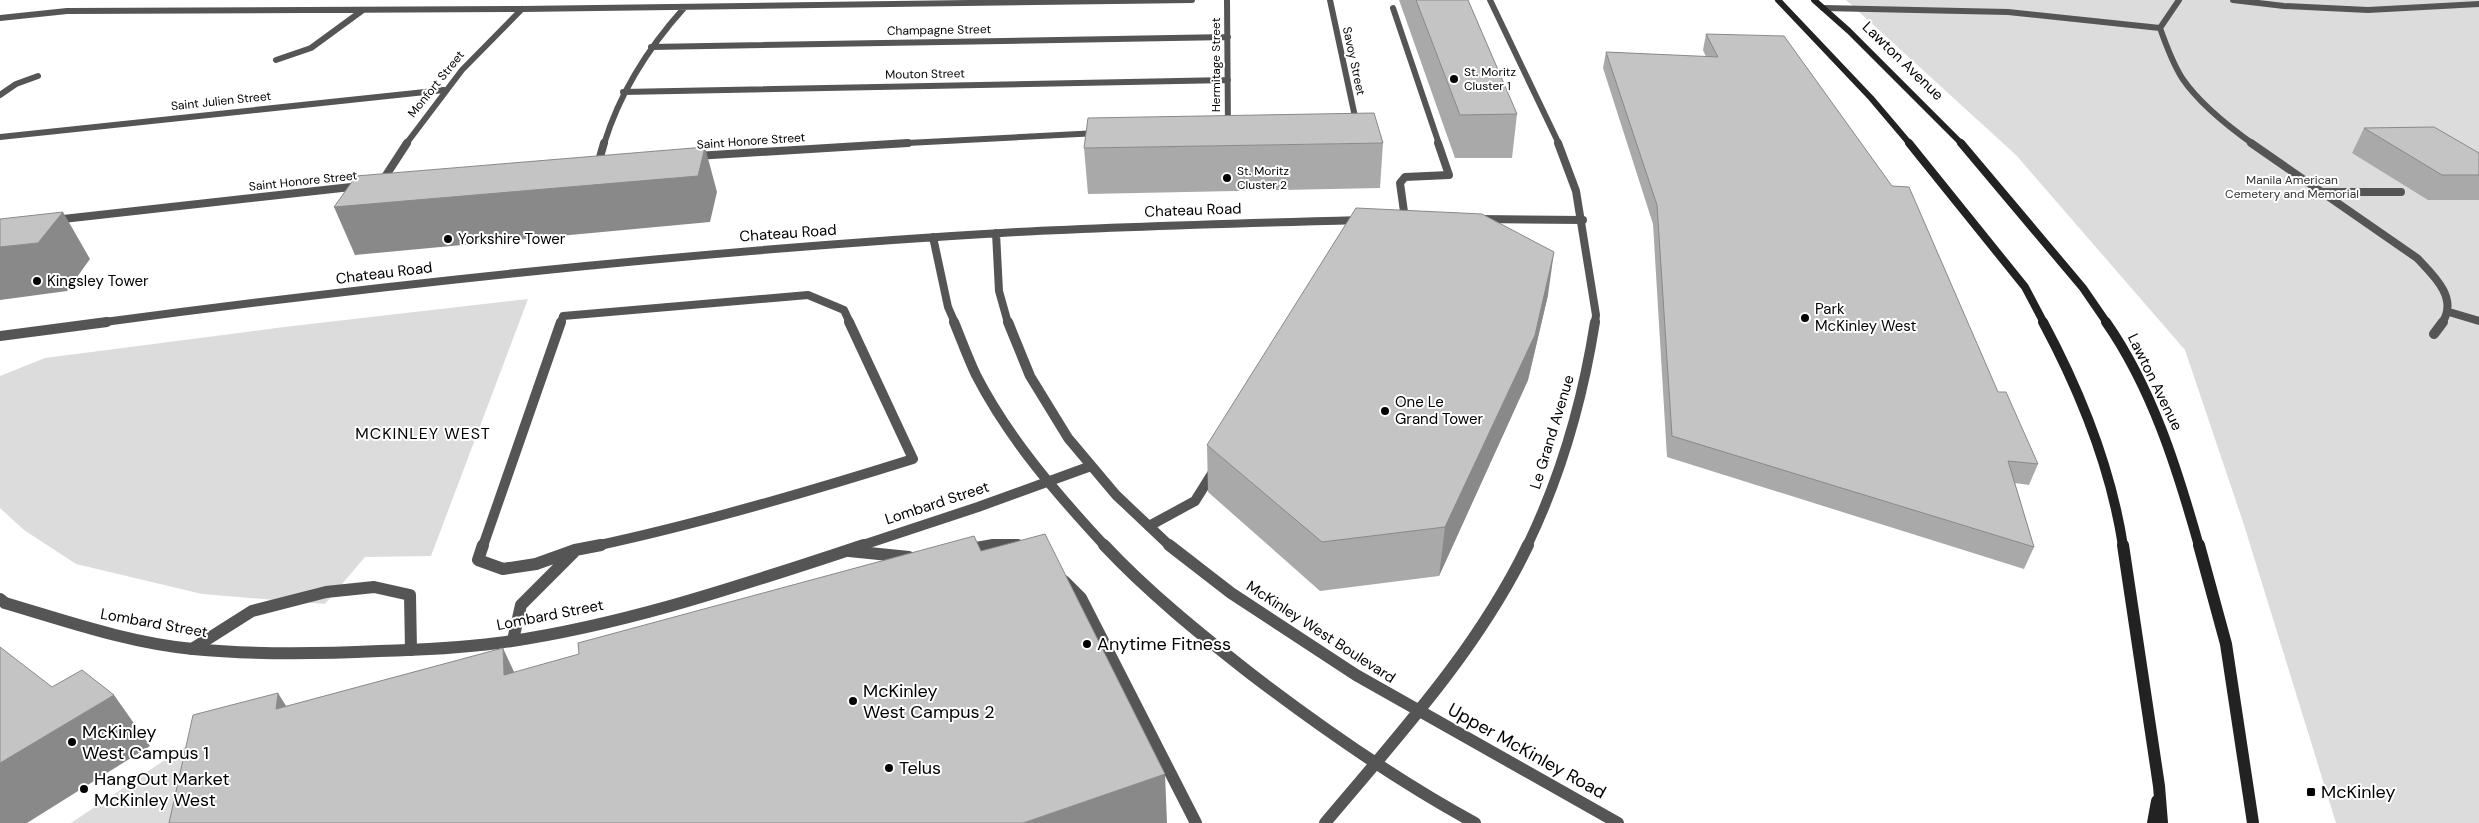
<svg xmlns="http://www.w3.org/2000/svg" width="2479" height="823" font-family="'DM Sans',sans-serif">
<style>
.green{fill:#dcdcdc}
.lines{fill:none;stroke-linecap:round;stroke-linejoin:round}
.service-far3{stroke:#555;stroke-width:6}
.service-far2{stroke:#555;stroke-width:8}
.service-far1{stroke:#555;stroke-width:10}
.service{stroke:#555;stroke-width:12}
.minor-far3{stroke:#555;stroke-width:6}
.minor-far2{stroke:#555;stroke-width:8}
.minor-far1{stroke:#555;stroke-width:10}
.minor{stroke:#555;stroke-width:12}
.secondary-far3{stroke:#222;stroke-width:6}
.secondary-far2{stroke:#222;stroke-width:8}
.secondary-far1{stroke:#222;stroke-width:10}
.secondary{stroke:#222;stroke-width:12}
.wall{fill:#a9a9a9}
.shaded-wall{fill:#898989}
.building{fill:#c4c4c4;stroke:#898989}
.poi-dot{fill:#000;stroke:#fff;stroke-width:2}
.labels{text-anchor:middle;stroke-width:4;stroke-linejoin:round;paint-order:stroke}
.far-street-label{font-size:12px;fill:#000;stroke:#fff}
.far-poi-label{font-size:12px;fill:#000;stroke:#fff;text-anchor:start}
.far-park-label{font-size:12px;fill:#333;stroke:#fff}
.street-label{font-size:15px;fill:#000;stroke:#fff}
.poi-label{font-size:15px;fill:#000;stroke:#fff;text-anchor:start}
.neighbourhood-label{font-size:16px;letter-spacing:1px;fill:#000;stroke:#fff}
.near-poi-label{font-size:18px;fill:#000;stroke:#fff;text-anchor:start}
.near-street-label{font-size:18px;fill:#000;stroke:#fff}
</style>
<rect width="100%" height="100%" fill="#fff"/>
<path class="green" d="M1846,0h633v823h-143l-92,-298 -59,-175 -169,-195z
M528,299l-97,257 -66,1 -40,47 -123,-10 -126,-30 -52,-34 -24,-22v-132l45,-18 239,-31z
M202,735l-23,88h-108z"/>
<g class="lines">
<path class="service-far3" d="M2179,0l-19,28c6,17 12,34 22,50 17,25 47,49 71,66
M2233,0l51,6 84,4 111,-6
M1393,8l46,136
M1823,8l185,4 152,16"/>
<path class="service-far2" d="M2251,143l166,115c16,17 42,40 25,65
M2320,192h81
M1405,219l-5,-36 5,-6 44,-2 -11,-32
M2449,312l30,9
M561,323l2,-7 245,-21 36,15 6,13"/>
<path class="service-far1" d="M2434,334l9,-12
M1149,526l46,-25 20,-32
M483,546l78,-224
M595,546c108,-23 213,-54 318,-87l-64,-137
M989,546l29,-1"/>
<path class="service" d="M483,545l-5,15 25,9 33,-5 39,-14 26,-5
M965,550l28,-5h25
M849,551l60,6
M1064,581l17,17 115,225
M513,640l8,-35 53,-53
M192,649l60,-38 74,-19 48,-5 36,8 1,55"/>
<path class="minor-far3" d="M1227,0l1,129
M1330,0l27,126
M1490,0l69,144
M0,18l67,-7 455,-2 670,-9
M651,47l577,-10
M276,60l35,-12 52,-38
M623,92l605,-12
M0,95l16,-11 22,-8
M0,137l444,-47
M406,144l56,-74 60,-61
M604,144c16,-52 44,-96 80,-136
M888,144l210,-11"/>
<path class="minor-far2" d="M1558,143l18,48 20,124 -1,8
M696,156l212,-13
M598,164l6,-21
M381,183l26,-40
M1478,219l105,1
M54,220l306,-34
M996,233l3,58 9,32
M933,237l15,70 7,16
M97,323c306,-41 612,-73 920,-91 115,-6 229,-9 344,-12"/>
<path class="minor-far1" d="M954,322c7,17 14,36 22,53 33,64 80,118 129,171
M1008,322l22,54 38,62 48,57 54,51
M0,336l107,-14
M860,546l118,-39 113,-41
M1527,546c34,-70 56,-148 68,-224"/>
<path class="minor" d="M1104,545c44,47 96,89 147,129 72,55 145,106 224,149
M1169,545l62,48 125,82 262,148
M0,599l5,4c61,18 124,40 188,46 62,6 124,5 186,2 39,-1 80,-3 119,-8 125,-17 247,-59 366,-98
M1325,823c74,-88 153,-174 203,-278"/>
<path class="secondary-far3" d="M1778,0l93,98 39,46
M1814,0l35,31 113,113"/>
<path class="secondary-far2" d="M1909,143l116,144 19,36
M1961,143l122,145 24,35"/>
<path class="secondary-far1" d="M2043,322c37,69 68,146 80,224
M2106,322c46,66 71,146 93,224"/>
<path class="secondary" d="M2123,545l36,241 3,37
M2199,545l27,99 27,179
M2153,823l4,-22"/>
</g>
<path class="wall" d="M1399,0h69l49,114 -5,44h-57z
M1706,34l292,358 40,72 -9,21 -14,-2 19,64 -10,22 -357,-112 -14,-233 -50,-156 3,-16 100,5 -3,-7z
M2364,128l115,25v47h-51l-76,-47z
M1383,143l-3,45 -292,6 -4,-46z
M1548,295l-20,85 -89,196 -119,15 -112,-99 -1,-47z"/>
<path class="shaded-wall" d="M705,147l12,45 -7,30 -355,33 -21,-48z
M63,212l27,47 -23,32 -67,9v-53z
M1554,252l-6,43 -20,85 -89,196 6,-49z
M503,648l23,50 -22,-23z
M278,693l31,50 -33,-34z
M114,695l36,51 -123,77h-27v-60z
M1165,774l2,49h-144z"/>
<path class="building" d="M1416,0h52l49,114 -57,1z
M1706,34l78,2 108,150 17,1 89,205h8l32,72 -30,-3 26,86 -362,-111 -15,-231 -51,-153 112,5z
M1374,113l9,30 -299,5 4,-30z
M2434,127l45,26v22h-37l-78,-47z
M705,147l-7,29 -364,31 22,-31z
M1356,208l126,6 72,38 -19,83 -90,192 -123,15 -115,-97z
M63,212l-25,31 -38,4v-28z
M1045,534l120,240 -142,49h-854l24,-108 85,-22 -2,16 227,-61 1,27 75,-21 -1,-11 396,-107 7,15z
M0,647l52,40 30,-17 32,25 -114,68z"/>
<g class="poi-dot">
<circle cx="1454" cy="79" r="5"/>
<circle cx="1227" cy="178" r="5"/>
<circle cx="448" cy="239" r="5"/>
<circle cx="37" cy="281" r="5"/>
<circle cx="1805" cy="318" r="5"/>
<circle cx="1385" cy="411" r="5"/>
<circle cx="1087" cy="644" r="5"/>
<circle cx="853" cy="701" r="5"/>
<circle cx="72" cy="742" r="5"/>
<circle cx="889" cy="768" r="5"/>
<circle cx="84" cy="789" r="5"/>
<rect x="2306" y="787" width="10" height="10" rx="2.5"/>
</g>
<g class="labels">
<g class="far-street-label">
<text transform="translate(939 30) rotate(-1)" y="4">Champagne Street</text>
<text transform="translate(1354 61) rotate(78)" y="4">Savoy Street</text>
<text transform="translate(1216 65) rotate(-90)" y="4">Hermitage Street</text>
<text transform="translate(925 74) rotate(-1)" y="4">Mouton Street</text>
<text transform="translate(436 84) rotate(-51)" y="4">Monfort Street</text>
<text transform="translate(221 101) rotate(-6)" y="4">Saint Julien Street</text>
<text transform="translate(751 141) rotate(-4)" y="4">Saint Honore Street</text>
<text transform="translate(303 181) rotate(-6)" y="4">Saint Honore Street</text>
</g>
<g class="far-poi-label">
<text x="1464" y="76">St. Moritz<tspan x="1464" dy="14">Cluster 1</tspan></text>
<text x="1237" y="175">St. Moritz<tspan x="1237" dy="14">Cluster 2</tspan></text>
</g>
<g class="far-park-label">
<text x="2292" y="184">Manila American<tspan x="2292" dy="14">Cemetery and Memorial</tspan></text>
</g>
<g class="street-label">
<text transform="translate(1903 61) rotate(44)" y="5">Lawton Avenue</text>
<text transform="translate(1193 210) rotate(-2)" y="5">Chateau Road</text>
<text transform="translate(788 233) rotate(-4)" y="5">Chateau Road</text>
<text transform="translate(384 273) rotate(-7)" y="5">Chateau Road</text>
<text transform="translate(2155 382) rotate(64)" y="5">Lawton Avenue</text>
<text transform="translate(1552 432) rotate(-73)" y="5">Le Grand Avenue</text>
<text transform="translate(937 503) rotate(-18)" y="5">Lombard Street</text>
<text transform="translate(550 615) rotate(-11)" y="5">Lombard Street</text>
<text transform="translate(154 623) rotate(10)" y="5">Lombard Street</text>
<text transform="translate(1321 632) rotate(33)" y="5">McKinley West Boulevard</text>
</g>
<g class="poi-label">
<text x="458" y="244">Yorkshire Tower</text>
<text x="47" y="286">Kingsley Tower</text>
<text x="1815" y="314">Park<tspan x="1815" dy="17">McKinley West</tspan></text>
<text x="1395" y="407">One Le<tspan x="1395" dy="17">Grand Tower</tspan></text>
</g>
<g class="neighbourhood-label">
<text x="423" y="439">MCKINLEY WEST</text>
</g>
<g class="near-poi-label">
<text x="1097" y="650">Anytime Fitness</text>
<text x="863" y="697">McKinley<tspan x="863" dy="21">West Campus 2</tspan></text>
<text x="82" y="738">McKinley<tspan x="82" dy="21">West Campus 1</tspan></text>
<text x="899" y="774">Telus</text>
<text x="94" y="785">HangOut Market<tspan x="94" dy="21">McKinley West</tspan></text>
<text x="2321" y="798">McKinley</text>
</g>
<g class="near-street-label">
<text transform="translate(1527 751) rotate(29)" y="6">Upper McKinley Road</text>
</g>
</g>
</svg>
